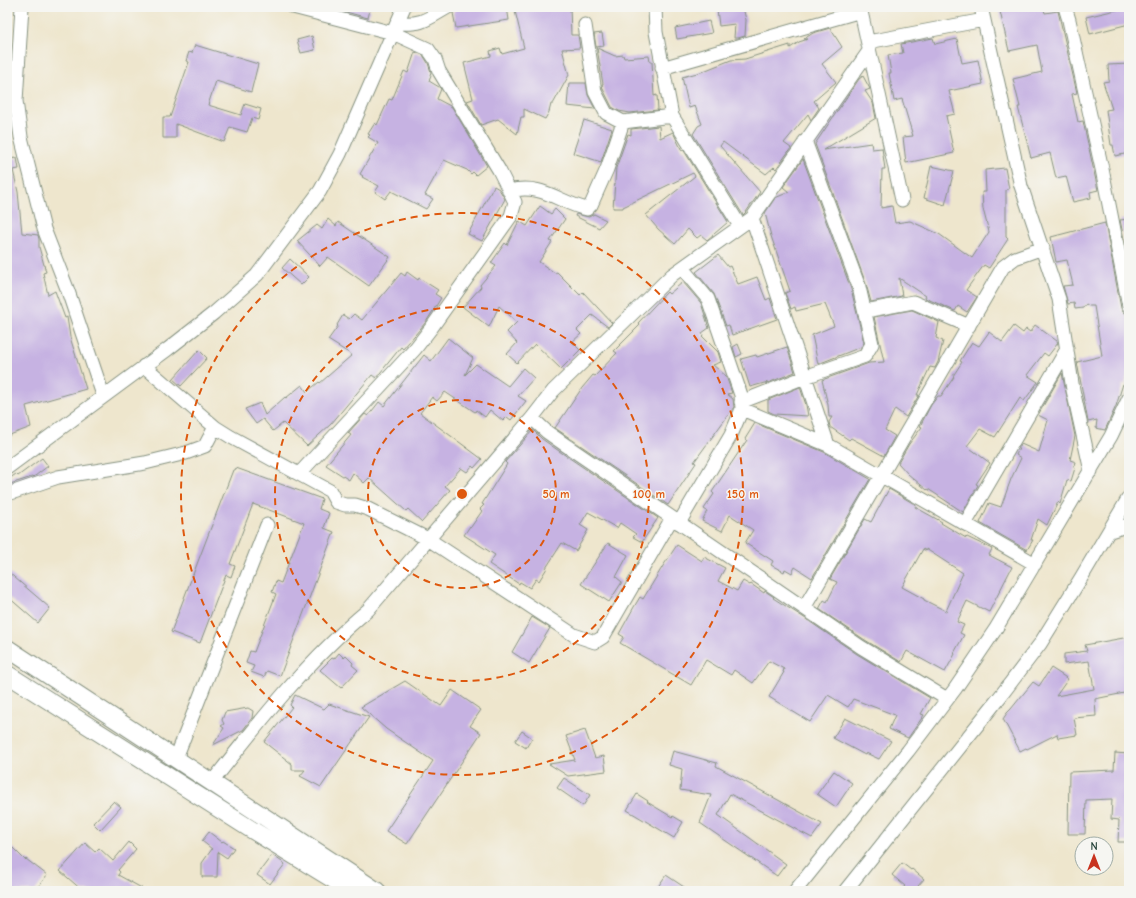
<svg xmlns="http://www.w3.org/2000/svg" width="1136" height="898" font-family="'Comic Neue',sans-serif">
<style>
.building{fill:#c6b2e2;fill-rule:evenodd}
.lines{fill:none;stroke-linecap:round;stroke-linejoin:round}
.minor-casing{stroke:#869280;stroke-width:15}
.major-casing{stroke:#869280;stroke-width:19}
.minor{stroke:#fff;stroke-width:13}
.major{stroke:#fff;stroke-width:17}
.ring{fill:none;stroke:#de580e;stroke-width:2;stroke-dasharray:7 5}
.centre{fill:#de580e;stroke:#f6f6f2;stroke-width:2}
.ring-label{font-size:12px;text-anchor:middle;font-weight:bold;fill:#de580e;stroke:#f6f6f2;stroke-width:3;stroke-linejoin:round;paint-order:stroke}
</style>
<rect width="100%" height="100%" fill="#f6f6f2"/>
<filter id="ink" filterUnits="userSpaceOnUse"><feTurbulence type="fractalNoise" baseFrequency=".025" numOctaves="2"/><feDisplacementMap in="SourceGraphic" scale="8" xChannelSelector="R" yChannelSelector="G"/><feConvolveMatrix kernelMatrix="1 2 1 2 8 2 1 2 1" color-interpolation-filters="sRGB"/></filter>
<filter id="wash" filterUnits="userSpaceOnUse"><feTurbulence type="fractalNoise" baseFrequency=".012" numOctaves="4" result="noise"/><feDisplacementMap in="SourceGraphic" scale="16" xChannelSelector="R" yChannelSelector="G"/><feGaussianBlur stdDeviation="0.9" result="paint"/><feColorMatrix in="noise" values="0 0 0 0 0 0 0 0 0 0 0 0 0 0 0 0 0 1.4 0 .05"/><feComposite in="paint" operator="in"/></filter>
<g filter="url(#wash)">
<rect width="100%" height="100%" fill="#eee6cd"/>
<g id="blocks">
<path class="building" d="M328,7h30l12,3 -2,8z
M456,7h51l2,13 -53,8 -3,-15z
M529,7h41l1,28h7l2,13 -18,1 7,26 -16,29h-2l-2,8 -4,7 -21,-10v8h-3l-4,17 -19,-15 -17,6 -14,-24 6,-2 -9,-36 27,-7 -1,-5 10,-3 2,6 22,-6 -9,-37z
M733,7h10l3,13 -1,16 -7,2h-4l1,-14 -16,2 -2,-17z
M999,7h44l2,6 13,-2 19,82 -5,1 6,28 5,-1 15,69 -8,2 1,6 -18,4 -7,-26 -10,2 -6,-25 -19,5 -13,-51h2l-7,-28 29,-7 -5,-27 -28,6z
M1129,7v17l-39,10 -4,-17z
M709,21l3,12 -35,6 -2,-11z
M830,28l12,19 -20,17 14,18 -22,19 5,7 -8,12 -3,-6 -24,29 7,5 -15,21 -2,-2 -8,7 -43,-32 -3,4 40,46 -14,20 -3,3 -50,-81 5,-8 4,-2 -7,-18 -6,2 -7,-31 19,-5 30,-12 14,-1 45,-14v3l9,-6 9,-3h-4l9,-6z
M602,33l2,13 -8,1 -2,-13z
M312,36l3,14 -14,3 -4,-13z
M933,38l2,6 22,-5 5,24 16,-3 5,24 -34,7 6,23 -9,2 8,37 -48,10 -3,-26 10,-1 -11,-37 -8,2 -5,-28h2l-3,-18 15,-2 -2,-9z
M195,45l63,19 -7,28 -35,-11 -8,24 33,10 4,-11 16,5 -3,11 -6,-2 -5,14 -17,-5 -6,15 -48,-18v14h-13v-21h7l19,-55 -3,-1 3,-9 3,1z
M597,48l18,8 8,-1 1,3 25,-2 1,6h2l2,34 3,-1 1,15 -28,3 -11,-2 -7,-4 -9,-18 -1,-5h1z
M415,52l8,3 5,8 3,9 -1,3 1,1 -2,5 10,6 2,2 -4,10 15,8 35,59 -11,9 -3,-3 -2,2 -4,-4 -23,-10 -19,35 8,4 -7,10 -35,-18 -6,8 -10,-7 4,-6 -17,-9 1,-1 -3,-2 18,-31 -10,-6 2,-2 -2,-1 7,-11 2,2 12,-26 3,1 12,-29 4,2z
M1129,64v89l-14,3 -2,-11h-2l-5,-35 6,-1 -9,-27 6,-1 -1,-16z
M863,76l7,13 -5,2 8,12 3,15 -53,32 48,-7 1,6 10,-1 3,21h-3l-1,39 11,-2 3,17 15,-2 29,13 33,24 17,-26 -6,-23 -1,-17h4l-1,-22 20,-2 4,21 -3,1v47l2,2 -19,29 -5,-3 -18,25 11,7 -10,15 -9,-6 -3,5 -30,-13 1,-2 -27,-18 3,18 -31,6 -5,-18 -51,-140 44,-65z
M569,83h17l2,12 7,14 -28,-3z
M584,120l28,9 -11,33 -28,-9z
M659,126l1,12 13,-6 9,19 1,-2 45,73 -21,18 -6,-5 -4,3 -9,-9 -13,15 -17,-15 -12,-14 49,-39 -2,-3 -70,34v1h-10l3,-40 12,-34 3,1v-6z
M17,158l2,11 -6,1 5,22 4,41 16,2 1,4v8l7,25 -3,1 5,22 7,-4 10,27 2,-1 3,20 16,52 -60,17 5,21 -24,9v-277z
M803,159l48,130 13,54 -3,4 -43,17 -6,-29 22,-9 -9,-22 -29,7 -1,-4 -4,2 -6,-16 5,-2 -19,-55 -6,-23 10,-15 14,-6 -6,-5z
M931,166l23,5 -9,34 -21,-7z
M494,186l5,3 6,10 -23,42 -14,-7z
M540,206l11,8 4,-5 10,10 -15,22 2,1 -13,20 16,11 2,-1 23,23 3,-3 29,31 -4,4 -16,-12 -15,15 4,4 -9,8 8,8 -19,19 -26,-25 -18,19 -10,-9 10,-11 -10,-11 10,-10 -18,-16 -10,21 -26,-20 18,-20 -1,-2 16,-19 -5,-3 14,-20 2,2 12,-24 8,5z
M576,214l13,3 5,-3 12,6 -7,8 -24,-12z
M328,219l8,7 2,-4 52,35 -21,29 -41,-29 -8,9 -23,-25 20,-16 5,4z
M1129,219v30h-3l-6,-29z
M1105,223l16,85 2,4 4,2 2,12v41l-4,18 -2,-1 -7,22 -11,24 -9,-2 1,-8 -9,2 -11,-60 25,-6 -8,-50h-5l-3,-2 -3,4 -8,1 -1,-6 -6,1 -5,-18 10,-1 -6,-25 -11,2 -5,-25z
M718,255l10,12 2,-1 8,18 19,-7 9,23 4,-2 7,21 -45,16 -3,-10 -3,1 -12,-32 -18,-22z
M290,259l19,18 -8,8 -19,-17z
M407,272l11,8 1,-2 19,12 -3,4 6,4 -15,24 -23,27 -2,-2 -25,31 -4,-3 -41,49 -24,22 -24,-23 -10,8 -10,-12 -7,5 -11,-15 15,-6 5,12 20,-18 1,1 16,-13 5,7 12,-10 1,1 32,-28 -24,-15 10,-14 -1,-1 6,-10 6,4 5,-5 8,6 39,-47 4,3z
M683,282l18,21 8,25 -7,5 1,2 -1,1 16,16 3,10 -8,3 13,11 6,17 -5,1 6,5 1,8 -40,55 2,1 -28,42 -113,-77 27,-40 11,-13 2,1 22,-23 -3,-2 26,-26 -2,-2 29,-31 2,2z
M912,310l27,12 -3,16 7,3 -5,21 -3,6 -5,-1 -13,28h2l-13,22 -11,-8 -10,21 10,6 -11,20 -33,-18 -2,2 -19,-13 -1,-5 3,-5h-3l-1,-12 -6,-25 47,-17 15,-1 -10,-45z
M1035,325l22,16 1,2 -10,13 -4,-3 -17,22 11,7 -14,19 -4,-3 -25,39 -15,-8 -13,17 23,17 -14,21 2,1 -15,27 -35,-23 -1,1 -19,-16 -10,-11 11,-19 13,-17 -2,-1 11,-21 7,-9h3l13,-19 -1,-1 9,-14 -2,-1 12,-19 7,4 10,-14 13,10 12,-16 9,7 3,-4 4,3z
M448,338l25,20 -8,17 11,-11 32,22 15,-18 11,10 -16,18 8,5 -15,19 -4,-3 -4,4 -13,-11 -5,7 -9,-7 -1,2 -30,-20 -8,9 -5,-4 -12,16 62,46 -8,9 -2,-2 -5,6 -6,-4 -16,18 5,4 -28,32 -14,-13 -2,2 -37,-33 -5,5 -11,-10 -4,7 -23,-15 25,-30 -3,-2 17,-19 3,2 11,-14 5,4 40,-51 7,6z
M738,344l4,10 -6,3 -3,-10z
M787,347l8,25 -27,11v-1l-18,5 -9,-28 15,-4 1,2z
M199,350l8,8 -26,28 -8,-7z
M1062,373l13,63 -5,24 6,2 -2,6h1l-4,13 -4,-1 -7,24 -2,-2 -11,23 -9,-6 -7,21h2l-6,10 -47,-27 9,-20 12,4 10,-28 10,-21 -5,-3 5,-11 18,8 9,-32 -10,-5z
M800,387l6,18 2,11 -34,-2 -6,-3v-11z
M755,423l69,29 46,27 -58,99 -17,-11 -3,6 -7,-4 -1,3 -13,-7 2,-4 -28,-18 8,-13 -23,-15 -8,16 -20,-10 5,-10 -3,-2 10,-15 -2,-2 35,-52 -2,-1z
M533,430l9,9 17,12 99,67 -16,24 -9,-5 3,-3 -16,-11 -3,5 -29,-16 -8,13 8,5 -12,21 -14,-8 -16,25h1l-8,13 -3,-2 -6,9 -10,-6 -1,2 -30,-20 6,-9 -31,-20 6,-9 1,1 11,-16 -2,-2 4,-4 -2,-1 25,-40 -2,-2z
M42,458l6,8 -13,10 -28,9v-5l9,-6 2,2z
M236,468l86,31 -3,10 10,4 -5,15 10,4 -54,144 -13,-5 -3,6 -13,-5 3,-6 -8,-3 4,-12 4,1 22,-58 -4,-2 4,-11 5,2 23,-60 -51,-19 -23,60 5,2 -4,11 -5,-2 -26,68 -29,-11 62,-162h2z
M889,489l27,16 -1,2 27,15 -1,1 25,15 1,-1 25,12 -3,6 23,12 -23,45 -22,-11 -10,21 7,3 -4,8 4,2 -10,18 1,1 -10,18 -38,-21 -6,11 -36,-22 -46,-31 5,-9 3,2 10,-20 -7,-3 35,-60 6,3zM923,549l3,2v-2l37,24 -17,38 -22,-11v-1l-22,-12z
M608,543l20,12 -12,22 6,5 -13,20 -28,-18z
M677,545l25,16 2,-4 21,11 -7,13 19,10 6,-10 7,4 1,-1 13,9 1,-2 9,6 -1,1 30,19 54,37 73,44 -9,16 3,1 -16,23 -19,-9 6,-14 -42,-16 -5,8 -20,-12 -18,27 -41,-25 15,-25h-1l1,-3 -15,-8 -16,22 -19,-13 -3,5 -25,-15 -15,25 -71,-42 4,-6 -5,-3 15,-27 6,-10 3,2 20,-33z
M7,571l43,37 -12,15 -31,-27z
M532,617l18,11 -21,35 -17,-11z
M1129,637v55l-34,7 1,17 -22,2 3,17 -19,3 -1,-4 -30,15 -1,-1 -6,3 -17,-32 4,-6 4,-4 22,-27 6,4 12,-18 17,11 -12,17 38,-7 -5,-28 -25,3v-10l23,-3 -2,-6z
M339,653l5,5 2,-2 7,7 -1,2 6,5 -17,18 -21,-18 12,-12 2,1z
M405,681l36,25 11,-16 29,20 -11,16 11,7 -74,111 -21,-13 47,-70 -47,-32 -25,-22z
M295,695l29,14 5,-5 40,13 -48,70 -21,-11 5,-6h-13v-6l-28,-22 28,-35 -2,-2z
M248,708l5,3 -1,7 -9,12 -30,15 11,-17 -3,-2 3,-2 -2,-4 3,-8z
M845,718l46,23 -12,18 -13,-6 -1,2 -32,-17z
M585,730l10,28 9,-2 2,15 -38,5 -19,-12 26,-4 -9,-24z
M522,731l10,7 -6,10 -11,-7z
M673,751l44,12 -1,3 106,58 -10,14 -82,-44 -12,21 68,49 -9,12 -77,-53 11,-28 -31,-5 2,-21 -13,-4z
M1115,753l14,1v88h-11l1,-22 -8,-1 1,-20 -26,1 -1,34h-17l1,-62 45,-2z
M834,771l18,12 -16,24 -19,-13z
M564,778l26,17 -7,11 -26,-18z
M637,794l11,7 -1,1 25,15 1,-1 10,6 -9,16 -47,-28z
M114,801l7,6 -21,23 -7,-7z
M209,832l13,10 1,-1 11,7 -7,10 -9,-6 -1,25h-15v-14l10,-14 -10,-8z
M129,842l7,7 -18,21 2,2 -2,3 29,16h-64l-23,-20 25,-28 10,9 4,-4 14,13z
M13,848l12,12 1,-1 21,16 -12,16h-28v-37z
M272,855l13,9 -15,20 -13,-9z
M902,863l9,7 1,-1 12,10 -6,7 5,5h-23l5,-5 -13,-11z
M666,875l24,16h-35z"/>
</g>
</g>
<g filter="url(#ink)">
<use href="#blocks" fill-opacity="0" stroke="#869280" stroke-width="1"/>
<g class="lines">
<g class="minor-casing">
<path id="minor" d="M22,7l-6,94 5,36 23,92 24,62 35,104
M293,7l100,26 35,16 7,10 4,12 60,99 16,32 -4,14 -79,111 -17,22 -116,125
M860,7l42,193
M981,7l40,179 38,113 14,91 18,81
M1065,7l4,13 33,149 27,137
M398,23c25,2 29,-4 50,-16
M585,25l10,67 11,21 17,9
M868,42l116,-22
M662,68l199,-57
M672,116l68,110
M509,191c34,-8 48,11 78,18l4,-4 16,-36 16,-47 49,-6 -16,-84 -1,-25
M752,218l76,227
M865,311l48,-9 56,24
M144,366l71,61 16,10 99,54 6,11 9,3h10l13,4 60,30 146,96 21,7 8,-5 69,-119
M741,402l64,-25 60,-21 7,-12 -13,-57 -54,-146
M742,409l86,36 207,119
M532,418l15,14 17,12 297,203 86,52
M7,468l161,-119 46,-36 43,-38 63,-84 20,-37 64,-147
M7,493h4l47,-16 87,-14 41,-10 19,-7 10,-19
M679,523l52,-88 11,-26 -1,-14 -33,-96 -26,-31
M965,524l102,-175
M1110,531l19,-6
M804,608l199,-341 12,-9 28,-10
M176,758l91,-233
M212,782c48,-61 96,-122 156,-172l164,-192 21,-27 119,-116 80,-57 117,-167
M795,891l113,-140 47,-62 40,-59 116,-194 18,-38
M845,891l154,-193 41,-54 41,-66 48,-81"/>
</g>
<g class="major-casing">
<path id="major" d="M7,648l370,243
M7,674l242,154 103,63"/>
</g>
<use href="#minor" class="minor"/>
<use href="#major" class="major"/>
</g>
</g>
<g class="ring">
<circle cx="462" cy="494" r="94"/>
<circle cx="462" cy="494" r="187"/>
<circle cx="462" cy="494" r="281"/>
</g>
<circle cx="462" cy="494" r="6" class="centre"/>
<g class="ring-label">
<text x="556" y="498">50 m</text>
<text x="649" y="498">100 m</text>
<text x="743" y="498">150 m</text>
</g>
<rect width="1136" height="898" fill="none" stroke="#f6f6f2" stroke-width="24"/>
<g transform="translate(1094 856)"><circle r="19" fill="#f6f6f2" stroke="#a0aca6"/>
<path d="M0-3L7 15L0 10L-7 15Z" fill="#c8321e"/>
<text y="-6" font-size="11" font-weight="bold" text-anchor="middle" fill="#1f3d34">N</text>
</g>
</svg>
